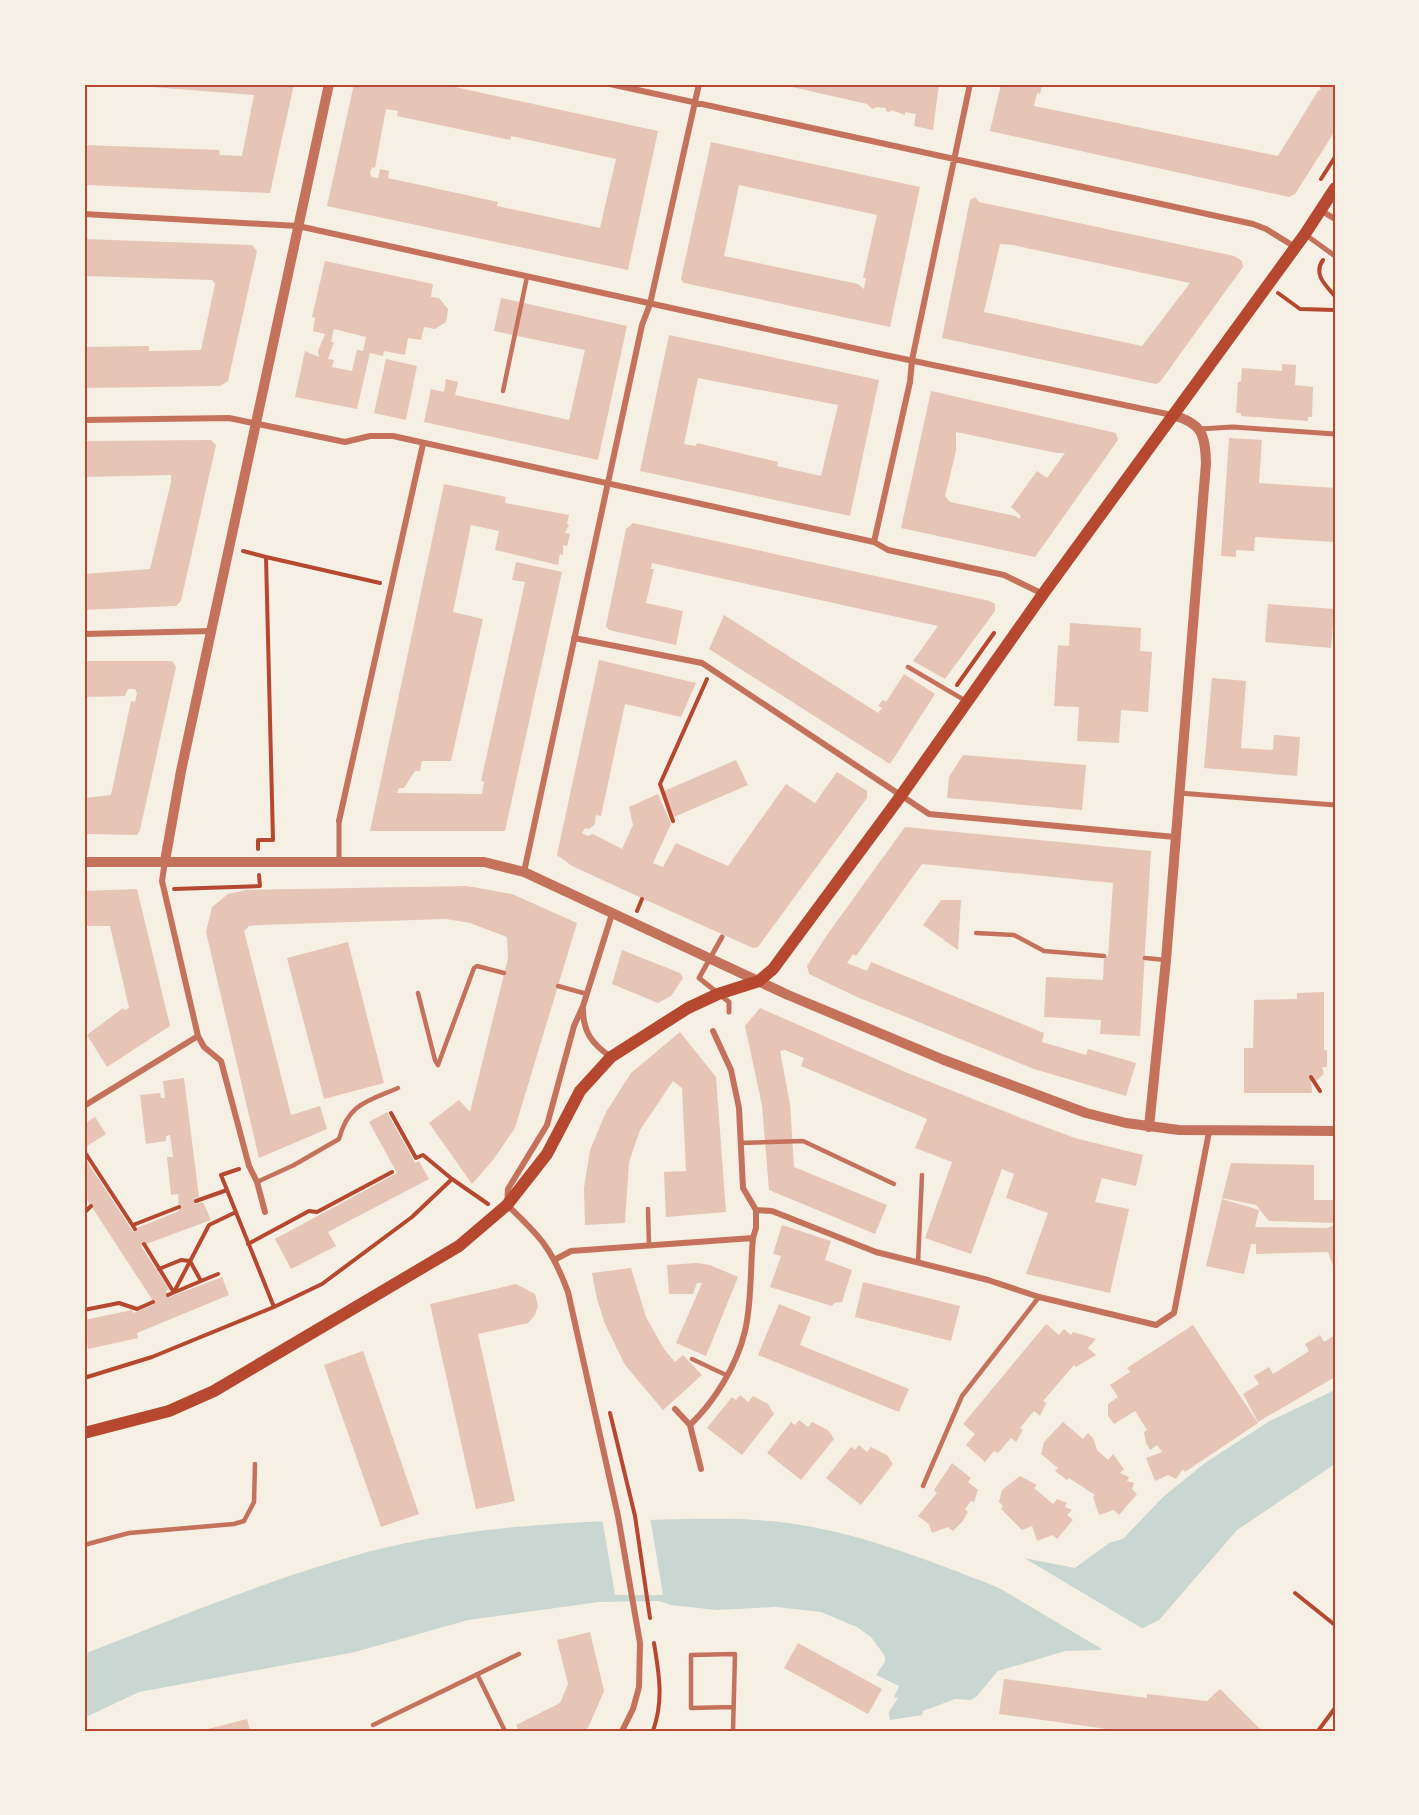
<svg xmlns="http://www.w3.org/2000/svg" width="1419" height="1815" font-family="Ubuntu,sans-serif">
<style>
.water{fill:#c9d6d2}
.pier{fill:#f6efe4}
.building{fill:#e6c5b7;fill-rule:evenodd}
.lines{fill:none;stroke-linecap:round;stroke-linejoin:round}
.path{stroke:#b5482f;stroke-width:4}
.service{stroke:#c5725c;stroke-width:4.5}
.pedestrian{stroke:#c5725c;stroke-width:5}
.minor{stroke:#c5725c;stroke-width:6}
.tertiary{stroke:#c5725c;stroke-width:10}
.secondary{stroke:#b5482f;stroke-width:12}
.neatline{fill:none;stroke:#b5482f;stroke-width:2}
</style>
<rect width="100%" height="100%" fill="#f6efe4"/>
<path class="water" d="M1335,1390v74l-98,66 -78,90 -59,30 -35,1 -67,20 -22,26 -6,3 -15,-1 -32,12 -1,4 -32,5 -1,-8 9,-14 -4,-1 5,-11 -23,-11 9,-13v-6l-14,-19 -14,-10 -36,-15 -45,-5 -59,3 -46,-5 -12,-4 -60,1 -131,18 -113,32 -216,40 -55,26v-64c88,-34 176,-71 266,-97 97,-28 199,-35 299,-37 46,-1 93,-3 139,3 66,9 129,33 191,57l30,-25 66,13 34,-25 14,-4 40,-42 42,-34 63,-41z"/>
<path class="pier" d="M650,1517l13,78h-48l-13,-77z
M1007,1553h9l129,77 -40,21 -104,-62 -54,-23 31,11z"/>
<path class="building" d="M114,84h180l-24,109 -186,-8v-40l135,5 1,5 22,1 12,-61z
M354,84h87l217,47 -30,139 -301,-64zM386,109l12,2 -1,5 113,24 1,-4 105,23 -16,69 -103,-22 1,-4 -110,-24 1,-7 -9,-2 -2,9 -6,-1 -2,-4 2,-6 3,1z
M779,84h160l-6,46 -19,-4 2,-12 -11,-2v3l-14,-5 -1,2 -4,-1v-3l-9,-1 -5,2 -5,-5z
M1001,84h41l-2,10 -3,-1 -3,13 244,50 40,-65 3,-1 -2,-6h16v47l-40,63 -6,3 -299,-66z
M711,142l209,45 -30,140 -206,-44 -3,-4zM739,185l138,30 -14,63h3l-2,11 -6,-5 -134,-28z
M975,197l4,5 255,54 8,5 1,6 -83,115 -4,2 -214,-46 28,-138zM1000,244l13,1 177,38 -48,63 -158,-34z
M84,239l168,6 5,6 -29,130 -8,5 -136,2v-41l65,-1v5l52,-1 14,-66 -3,-4 -128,-4z
M325,261l108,23 -2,13 8,1 9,11 -2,13 -11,7 -11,-2 -3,13 -13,-2 -3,17 -21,-4 -1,5 -13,-3 -13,56 -62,-12 10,-46 14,6 -1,-6 7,-17 -12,-3 2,-13 -3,-1zM334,329l32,8 -3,14 -6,-1 -5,21 -20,-4 2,-7 -6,-1 6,-17h-3z
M501,298l126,28 -29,134 -174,-38 7,-33 13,3 2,-13 12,3 -3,13 114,25 16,-70 -91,-19z
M669,335l210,45 -29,136 -210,-45zM698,378l140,27 -17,71 -44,-10 1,-4 -81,-19 -1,3 -12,-2z
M386,359l31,7 -11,54 -32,-7z
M1282,364l14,1 -1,20 18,2 -1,30h-4v4l-67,-5v-3h-5l2,-31h3l1,-14 40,3z
M931,391l185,42 2,7 -83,117 -134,-29zM956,432l101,21h8l-18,25 -10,-7 -26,36 10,9 -2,3 -4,-3 -65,-14 -5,-6 11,-45z
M1229,438l33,2 -3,43 76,5v54l-80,-5 -1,14 -18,-1v7l-15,-1z
M211,440l5,5 -35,156 -5,5 -92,4v-36l66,-5 21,-87v-7l-87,2v-36z
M444,484l62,13 -1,6 64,12 -2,9 2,1 -4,8 5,1 -3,12 -4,-1v10l-3,-1 -2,11 -63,-15 4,-19 -28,-6 -18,87 30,7 -32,142h-29l-2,10h-5l-11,17h-5l-2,5 85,1 2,-12 -3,-1 44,-199 -13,-2 4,-18 46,10 -57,259h-135z
M633,523l357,78 5,3v7l-50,68 -32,-18 25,-35 -286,-63 -1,6h3l-8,34 37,8 -7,34 -67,-15 -3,-4 20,-97z
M1268,604l66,5 -3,39 -66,-6z
M724,615l154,98 4,-5 -4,-2 5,-6 3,2 18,-28 31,20 -45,70 -181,-115z
M1070,623l71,5 -1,23 12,1 -4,60 -27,-2 -2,33 -42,-2 2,-34 -25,-1 4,-61 11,1z
M599,660l97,23 -15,34 -56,-13 -24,112 -5,-1 -1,9 -6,5 -4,-1 -3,5 6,3 5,-2 29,15 11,-24 -4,-18 29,-13 13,30 -18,39 10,4 13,-24 52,23 58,-82 29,19 22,-31 30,19v7l-109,149 -5,1 -105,-47 -76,-35 -15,-11z
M84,661h88l4,6 -36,163 -3,5 -53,-1v-36l27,-3 20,-94 4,1 2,-9 -2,-4h-7l-3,7 -41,1z
M1212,678l34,3 -5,67 32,2 1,-15 26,2 -3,39 -93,-8z
M963,755l123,10 -4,45 -135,-12 2,-21z
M736,760l12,25 -74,32 -10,-26z
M905,827l246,24 -11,185 -40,-2 1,-14 -57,-3 2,-40 57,3 1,-24h4l5,-73 -191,-19 -66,92 -3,-2 -6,9 20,8 4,-9 173,71 -2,9 44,13 2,-6 48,14 -10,33 -92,-27 -177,-72 -48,-23 -2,-8 20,-31z
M467,886l45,8 65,29 -62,205 -22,32 -21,24 -43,-61 30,-23 11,12 38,-154 -1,-21 -37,-14 -24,-4 -186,6 -11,1 -5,5 47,184 29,-9 7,23 -68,29 -53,-226 6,-25 16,-13 18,-4z
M137,889l33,137 -63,41 -20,-32 36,-27 1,2 5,-2 -19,-82h-26v-35z
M941,900h20l-3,50 -35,-25z
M348,942l36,141 -60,16 -37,-141z
M622,950l58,23 3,5 -12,18 -13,7 -46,-19z
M1324,992v58h3v17h-5l2,7 -8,7 -5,-4 1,16h-68v-45h9l1,-48 43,-1v-6z
M760,1008l150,66 111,44 54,20 68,17 -7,31 -34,-8 -7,24 34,7 -19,84 -84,-19 22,-61 -42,-15 8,-24 -12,-5 -31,85 -46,-16 27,-76 -37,-14 12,-29 -126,-53 3,-8 -19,-8 -5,1 10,53 4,63 93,38 -12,29 -106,-44 -7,-85 -17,-79z
M680,1032l36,45 10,135 -60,5 -2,-45 22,-1 -4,-83 -9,-7 -33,49 -11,32 -4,61 -40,2 -1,-37 6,-38 16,-38 25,-39z
M184,1078l15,119 -4,1 1,6 7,-2 8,18 -70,26 28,43 -3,2 4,6 52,-20 7,18 -92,38 1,5 -50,11 -4,-29 48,-10 1,3 22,-9 -71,-109v-38l48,73 47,-19 -1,-17 -7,1 -4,-38h6l-3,-22 -4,1v5l-20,3 -6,-49 20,-2 1,5h4l-2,-17z
M387,1112l28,51 4,-2 10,18 -101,53 8,14 -45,23 -16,-30 122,-66 -28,-51z
M95,1117l11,17 -22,14v-24z
M1231,1163l83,2v35h21v23l-66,-2 -13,-16 -34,-7z
M1222,1199l37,11 -4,17 72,1 8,-3v46l-7,-19 -72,2v-10h-5l-7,30 -38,-8z
M782,1225l49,16 -6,19 27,10 -10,32 -8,1 -2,3 -62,-19 11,-31 -8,-2z
M697,1263l13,2 28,12 -32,79 -30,-13 26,-60h-5l-4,11h-24l-2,-29z
M631,1268l15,49 18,32 11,13 8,-7 19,20 -39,35 -38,-45 -20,-41 -8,-25 -5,-26z
M863,1282l97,24 -9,35 -96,-24z
M516,1284l19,10 3,12 -3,9 -7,8 -50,11 37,167 -39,8 -46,-205z
M779,1304l32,13 -11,28 109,44 -10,23 -141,-57z
M1046,1324l13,11 5,-6 7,6 2,-3 23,7 -8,9 8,7 -20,12 -2,-2 -31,36 3,2 -6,13 -6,-5 -14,17 3,2 -7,12 -5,-4 -13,15 -4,-2 -9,11 -19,-17 9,-11 -12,-10z
M1193,1325l65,98 -73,49 -2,-3 -7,10 -8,-4 -13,6 -9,-23 16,-6 -5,-7 -7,5 -4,-7 -2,-11 3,-2 -12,-19 -21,13 -6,-8v-12l10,-7 -8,-12 20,-13 -3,-4z
M1320,1335l4,7 11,-7v42l-77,45 -15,-28 16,-10 -5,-8 15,-9 4,7 36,-23 -4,-7z
M363,1351l56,163 -38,13 -57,-162z
M740,1395l8,7 5,-6 15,8 6,10 -32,41 -35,-27 25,-31 4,3z
M799,1420l9,7 4,-5 16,8 6,9 -33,41 -34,-27 24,-31 4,3z
M1063,1422l20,17 5,-6 5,5 4,12 11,10 5,-6 11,15 -4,4 9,4 -2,4 7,2 -2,6 5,5 -18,21 -5,-5 -15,5 -6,-18 2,-2 -26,-17 -2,2 -12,-9 3,-3 -17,-14 3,-12z
M859,1445l8,7 4,-5 16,8 6,9 -32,41 -35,-27 25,-31 4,3z
M952,1463l19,15 -3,4 10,8 -4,12 -3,-1 -6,8 3,3 -6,10 -9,9 -5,-4 -16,6 -3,-9 -11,-8 19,-23 -3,-3z
M1020,1476l17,9 -3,3 19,16 4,-5 10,4 -2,4 7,3 -5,5 6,5 -16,19 -4,-4 -16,6 -5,-15 -10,4 -21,-21 2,-3 -4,-4 3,-12z
M590,1632l14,59 -16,37 -7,3h-62l-3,-6 44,-22 8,-19 -11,-44z
M798,1643l84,46 -14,25 -84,-46z
M1004,1679l143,19v-4l60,7 13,-12 42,42h-141l-122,-17z
M247,1719l3,12h-46v-1z"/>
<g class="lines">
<path class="path" d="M1321,179l14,-22
M1323,260c-10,14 2,25 12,36
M1278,293l22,16 35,1
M243,551l23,6
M957,685l37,-52
M673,821l-13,-37 47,-105
M258,849v-9h15l-7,-283 114,26
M174,889l86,-3 -1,-11
M637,911l5,-12
M1311,1077l9,14
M391,1113l25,45 7,-3 29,24
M84,1151l51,78
M239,1169l-18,6 53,132
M196,1201l31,-11
M84,1213l7,-7
M133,1225l46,-18
M144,1244l29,47
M248,1244l61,-33 8,1 75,-40
M159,1269l22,-9 9,1 11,20 -33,14
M201,1281l17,-7
M174,1292l35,-67 27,-13
M84,1310l35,-7 18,6 16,-7
M84,1378l68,-21 122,-50 48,-23 90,-67 40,-38 36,25
M610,1413l25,103 15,102
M1295,1593l40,32
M653,1731c11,-31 6,-57 1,-88
M1318,1731l17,-23"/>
<path class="service" d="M503,391l24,-114
M908,667l58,34
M976,933l38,2 30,16 60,5
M1145,958l21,2
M558,986l29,8
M418,993l17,67 3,5 36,-97 3,-2 27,7
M740,1143l63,-2 91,43
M257,1182l37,-17 45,-26c9,-35 28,-38 59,-51
M648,1209l1,37
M918,1263l4,-88
M692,1359l34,16
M923,1486l39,-90 77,-99
M84,1545l45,-12 105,-9 10,-3 10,-19 1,-38
M477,1674l28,57
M733,1707l-42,1v-53l44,-1 -2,77
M373,1725l146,-71"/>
<path class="pedestrian" d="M1306,235l29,21
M1199,429l34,-2 102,7
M1179,793l156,12
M339,821v40
M722,937l-23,41 30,24v10"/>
<path class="minor" d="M610,84l643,140 13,5 29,18
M1320,210l15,9
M84,214l214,12 587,129 287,60
M84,420l145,-2 116,24 25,-6h23l481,106 14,8 116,25 39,19
M874,542l36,-160 2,-22 58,-276
M84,634l127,-3
M574,638l128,25 227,151 246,23
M339,821l84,-377
M165,861l-3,20 36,155 6,11 17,14 28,105 8,16 8,30
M524,872l118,-547 8,-21 49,-220
M612,914l-29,92 -9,20 -27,99 -39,64 -1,16c34,32 45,44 61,87l50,224 22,127 -1,44 -6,22 -11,22
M583,1009c0,23 9,35 28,48
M84,1106l114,-70
M756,1210l16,1 104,41 112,28 51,17 117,28 18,-12 35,-181
M556,1259l15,-8 182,-13
M675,1409l15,16 11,44
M690,1425c25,-24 47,-60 55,-94 7,-29 5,-63 8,-93l3,-10v-18l-13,-22 -4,-80 -8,-38 -18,-39"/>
<path class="tertiary" d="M165,861l16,-90 148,-687
M84,862h400l40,10 264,123 156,65 142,53 40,10 53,7 156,1
M1149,1127l17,-167 40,-497c-1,-29 -4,-40 -34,-48"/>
<path class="secondary" d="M84,1433l85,-22 45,-20 245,-145 48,-41 40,-51 33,-63 31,-34 77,-49 30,-14 41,-13 14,-12 127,-172 143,-203 262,-360 30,-46"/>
</g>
<rect width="1419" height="1815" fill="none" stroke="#f6efe4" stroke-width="171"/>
<rect x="86" y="86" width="1248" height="1644" class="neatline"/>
</svg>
